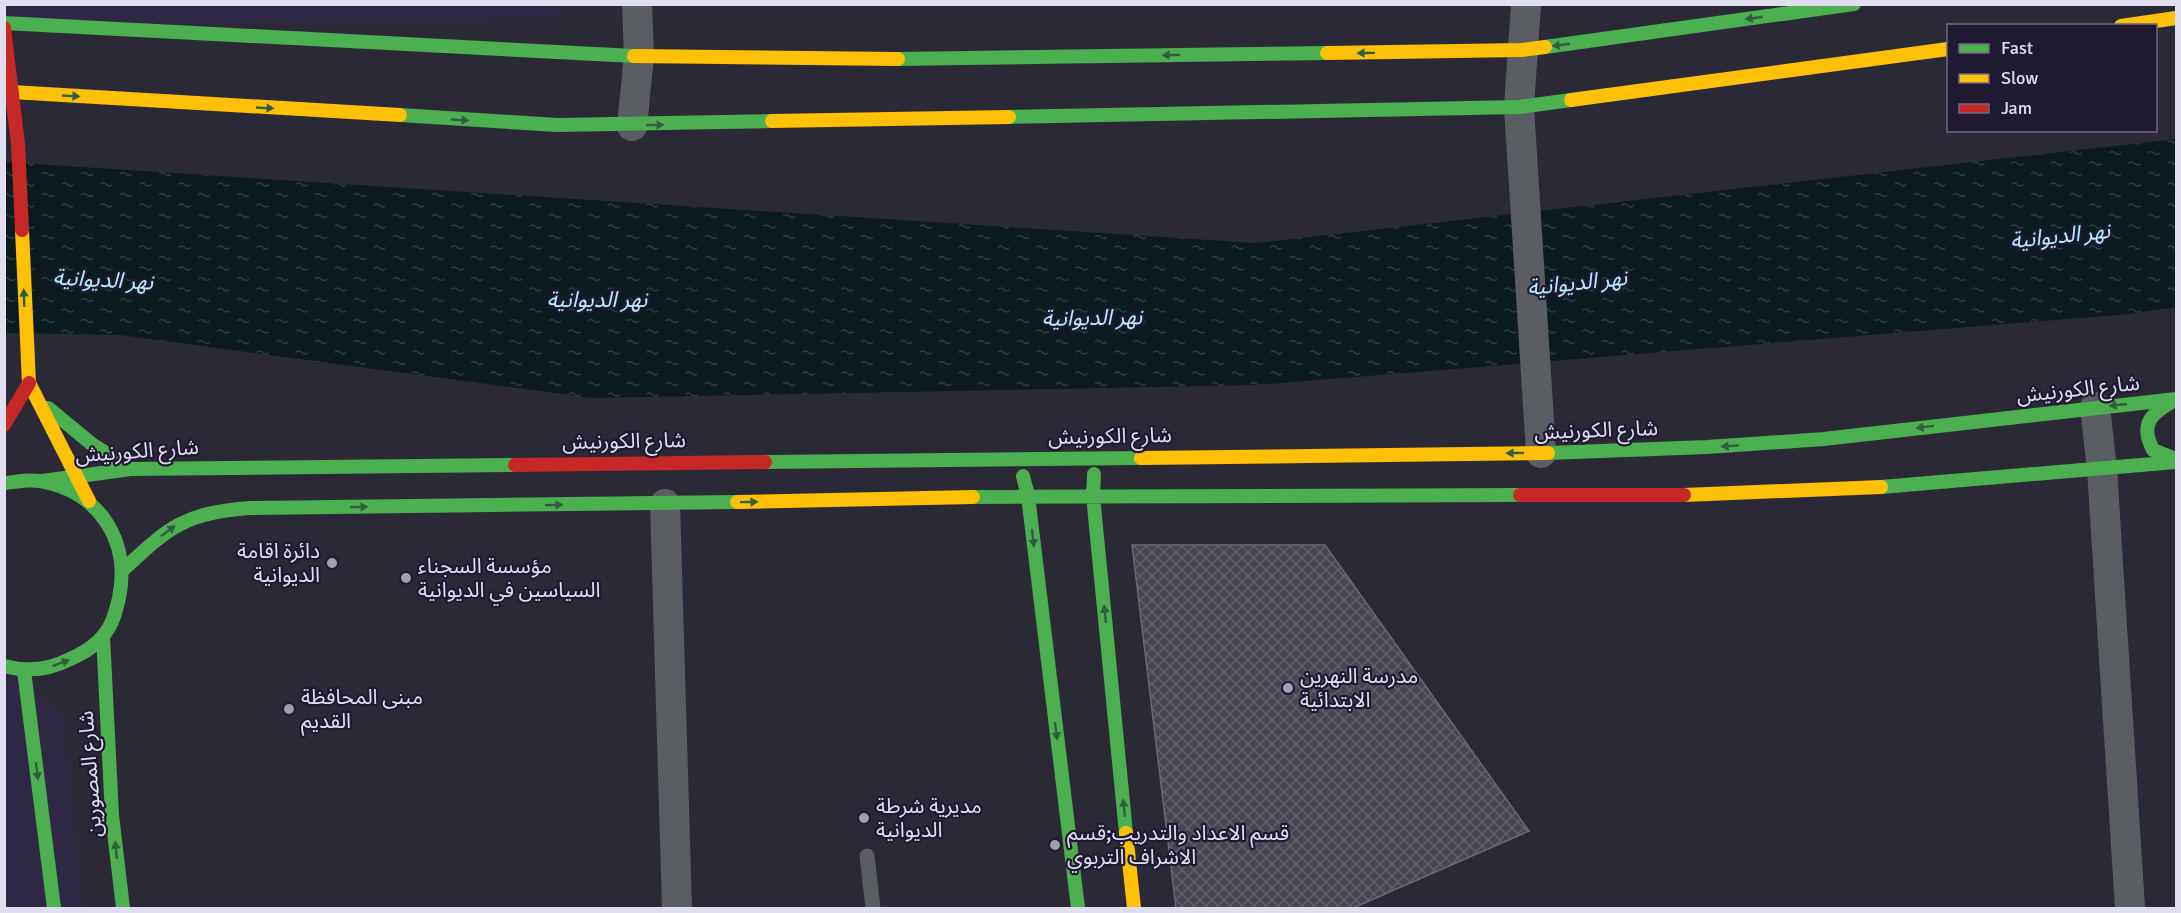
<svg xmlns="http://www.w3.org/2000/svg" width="2181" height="913" font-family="Signika,'Noto Sans Arabic',sans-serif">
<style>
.built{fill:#2e2845}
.water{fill:url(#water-ripples)}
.building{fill:url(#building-cross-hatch);stroke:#6b6976;stroke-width:1.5}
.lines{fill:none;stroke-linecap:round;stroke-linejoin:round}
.lane{stroke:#5a5d62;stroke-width:15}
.street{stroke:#5a5d62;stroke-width:30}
.fast{stroke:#4caf50;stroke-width:14}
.slow{stroke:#ffc107;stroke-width:14}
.jam{stroke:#c62828;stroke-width:14}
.oneway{fill:#335d40}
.poi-dot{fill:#a19faf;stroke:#1f1a32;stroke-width:2}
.labels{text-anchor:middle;stroke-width:4.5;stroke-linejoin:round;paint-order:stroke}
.street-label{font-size:21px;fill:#e0deef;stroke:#1f1a32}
.poi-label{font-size:21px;fill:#e0deef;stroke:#1f1a32;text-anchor:start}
.water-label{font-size:22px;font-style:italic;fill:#b5edfc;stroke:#1f1a32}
</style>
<defs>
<pattern id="water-ripples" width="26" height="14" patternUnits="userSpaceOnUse" patternTransform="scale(1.5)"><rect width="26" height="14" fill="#0c1b20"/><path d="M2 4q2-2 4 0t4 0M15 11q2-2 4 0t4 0" fill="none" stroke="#2f3c41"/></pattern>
<pattern id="building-cross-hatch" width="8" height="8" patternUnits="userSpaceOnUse" patternTransform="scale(1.5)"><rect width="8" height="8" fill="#484551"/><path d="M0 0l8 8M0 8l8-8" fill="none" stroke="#625f6a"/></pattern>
</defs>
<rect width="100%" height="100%" fill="#2c2937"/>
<path class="built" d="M4,5h555l-1,12 -553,11z
M4,666l57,47 22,195h-78z"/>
<path class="water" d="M2176,139v168l-47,7 -871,71 -666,13 -472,-63 -115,-2 -1,-171 1252,81z"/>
<path class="building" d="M1132,545h193l204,286 -176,77h-177z"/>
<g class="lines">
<path class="lane" d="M867,856l6,52"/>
<path class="street" d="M1526,4l-7,103 22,346
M632,126l7,-70 -2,-52
M2095,407l7,62 28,439
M665,504l12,404"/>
<path class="fast" d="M4,23l630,33
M1545,47l309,-43
M898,59l429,-6
M400,115l157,10 215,-4
M1009,117l510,-10 52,-7
M2175,400c-23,13 -36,23 -22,50l23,9
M48,408l45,37 38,24
M1548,453l159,-6 117,-8 352,-40
M765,462l376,-4
M1094,474l-1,22 33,337
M1023,476l5,20 50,412
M42,481l89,-12 384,-4
M4,483c12,-1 24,-4 36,-2 59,10 91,60 79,117 -3,11 -5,24 -13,34 -8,12 -22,21 -36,27 -21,11 -43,13 -66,7
M1881,487l295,-25
M973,497l547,-2
M124,569c46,-43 61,-56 126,-61l487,-6
M103,636l9,179 11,93
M24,671l30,237"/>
<path class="slow" d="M2121,26l55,-8
M1327,53l195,-3 23,-3
M634,56l264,3
M12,92l388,23
M1571,100l377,-51
M772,121l237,-4
M22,230l7,153 60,118
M1141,458l407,-5
M1684,495l197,-8
M737,502l236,-5
M1126,833l8,75"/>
<path class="jam" d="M4,28l14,116 4,86
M4,425l25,-42
M515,465l250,-3
M1520,495h164"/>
</g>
<defs><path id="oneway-solid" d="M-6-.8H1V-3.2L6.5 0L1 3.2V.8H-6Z" transform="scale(1.5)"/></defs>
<g class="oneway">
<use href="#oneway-solid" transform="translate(1754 18) rotate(172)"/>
<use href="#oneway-solid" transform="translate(1561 45) rotate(172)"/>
<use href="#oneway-solid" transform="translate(1366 53) rotate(179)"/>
<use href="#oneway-solid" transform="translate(1171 55) rotate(179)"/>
<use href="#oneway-solid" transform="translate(71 96) rotate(3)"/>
<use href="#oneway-solid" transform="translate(265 108) rotate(3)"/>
<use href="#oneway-solid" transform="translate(460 120) rotate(3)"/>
<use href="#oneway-solid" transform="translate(655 125) rotate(-1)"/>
<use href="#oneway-solid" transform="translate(24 298) rotate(-92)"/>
<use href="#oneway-solid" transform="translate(2118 405) rotate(174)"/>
<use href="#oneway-solid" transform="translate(1925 427) rotate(173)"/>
<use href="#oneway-solid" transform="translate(1730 446) rotate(176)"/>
<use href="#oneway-solid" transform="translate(1515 453) rotate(179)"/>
<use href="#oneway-solid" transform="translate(749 502) rotate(-1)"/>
<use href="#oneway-solid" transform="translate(554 505) rotate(-1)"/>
<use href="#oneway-solid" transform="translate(359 507) rotate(-1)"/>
<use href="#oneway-solid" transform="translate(168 531) rotate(-37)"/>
<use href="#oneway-solid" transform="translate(1033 538) rotate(83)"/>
<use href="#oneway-solid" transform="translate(1105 614) rotate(-96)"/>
<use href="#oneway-solid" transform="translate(61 663) rotate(-21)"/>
<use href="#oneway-solid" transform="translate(1056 731) rotate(83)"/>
<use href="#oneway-solid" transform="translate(37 771) rotate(83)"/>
<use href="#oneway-solid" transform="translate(1124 808) rotate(-96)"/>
<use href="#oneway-solid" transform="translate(116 850) rotate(-96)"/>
</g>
<g class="poi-dot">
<circle cx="332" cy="563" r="6"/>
<circle cx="406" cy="578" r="6"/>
<circle cx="1288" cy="688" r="6"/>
<circle cx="289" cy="709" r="6"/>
<circle cx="864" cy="818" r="6"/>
<circle cx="1055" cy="845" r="6"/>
</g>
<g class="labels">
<g class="street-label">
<text transform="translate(2078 389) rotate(-6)" y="7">شارع الكورنيش</text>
<text transform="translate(1596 430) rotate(-2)" y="7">شارع الكورنيش</text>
<text transform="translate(1110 436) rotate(-1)" y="7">شارع الكورنيش</text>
<text transform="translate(624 441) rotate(-1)" y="7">شارع الكورنيش</text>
<text transform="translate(137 451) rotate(-4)" y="7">شارع الكورنيش</text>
<text transform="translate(90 774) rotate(-94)" y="7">شارع المصورين</text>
</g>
<g class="poi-label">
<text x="320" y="558" text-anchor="end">دائرة اقامة<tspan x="320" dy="24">الديوانية</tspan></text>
<text x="418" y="573">مؤسسة السجناء<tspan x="418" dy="24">السياسين في الديوانية</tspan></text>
<text x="1300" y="683">مدرسة النهرين<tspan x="1300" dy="24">الابتدائية</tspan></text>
<text x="301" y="704">مبنى المحافظة<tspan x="301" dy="24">القديم</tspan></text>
<text x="876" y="813">مديرية شرطة<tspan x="876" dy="24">الديوانية</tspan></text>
<text x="1067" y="840">قسم الاعداد والتدريب;قسم<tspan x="1067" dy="24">الاشراف التربوي</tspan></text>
</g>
<g class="water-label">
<text transform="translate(2060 235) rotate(-6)" y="8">نهر الديوانية</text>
<text transform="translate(103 279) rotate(3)" y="8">نهر الديوانية</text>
<text transform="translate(1577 282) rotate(-6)" y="8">نهر الديوانية</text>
<text x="597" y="307">نهر الديوانية</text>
<text transform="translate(1092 317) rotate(-1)" y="8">نهر الديوانية</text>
</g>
</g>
<rect width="2181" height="913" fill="none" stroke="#e0deef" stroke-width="12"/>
<rect x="1947" y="24" width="210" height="108" fill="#1f1a32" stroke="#6c687e" stroke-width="1.5"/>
<rect x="1959" y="44" width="30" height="9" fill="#4caf50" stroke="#6c687e" stroke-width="1.5"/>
<text x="2001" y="54" font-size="18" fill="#e0deef">Fast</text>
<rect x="1959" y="74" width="30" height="9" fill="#ffc107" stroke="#6c687e" stroke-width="1.5"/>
<text x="2001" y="84" font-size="18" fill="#e0deef">Slow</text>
<rect x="1959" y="104" width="30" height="9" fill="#c62828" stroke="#6c687e" stroke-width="1.5"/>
<text x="2001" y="114" font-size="18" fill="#e0deef">Jam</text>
</svg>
